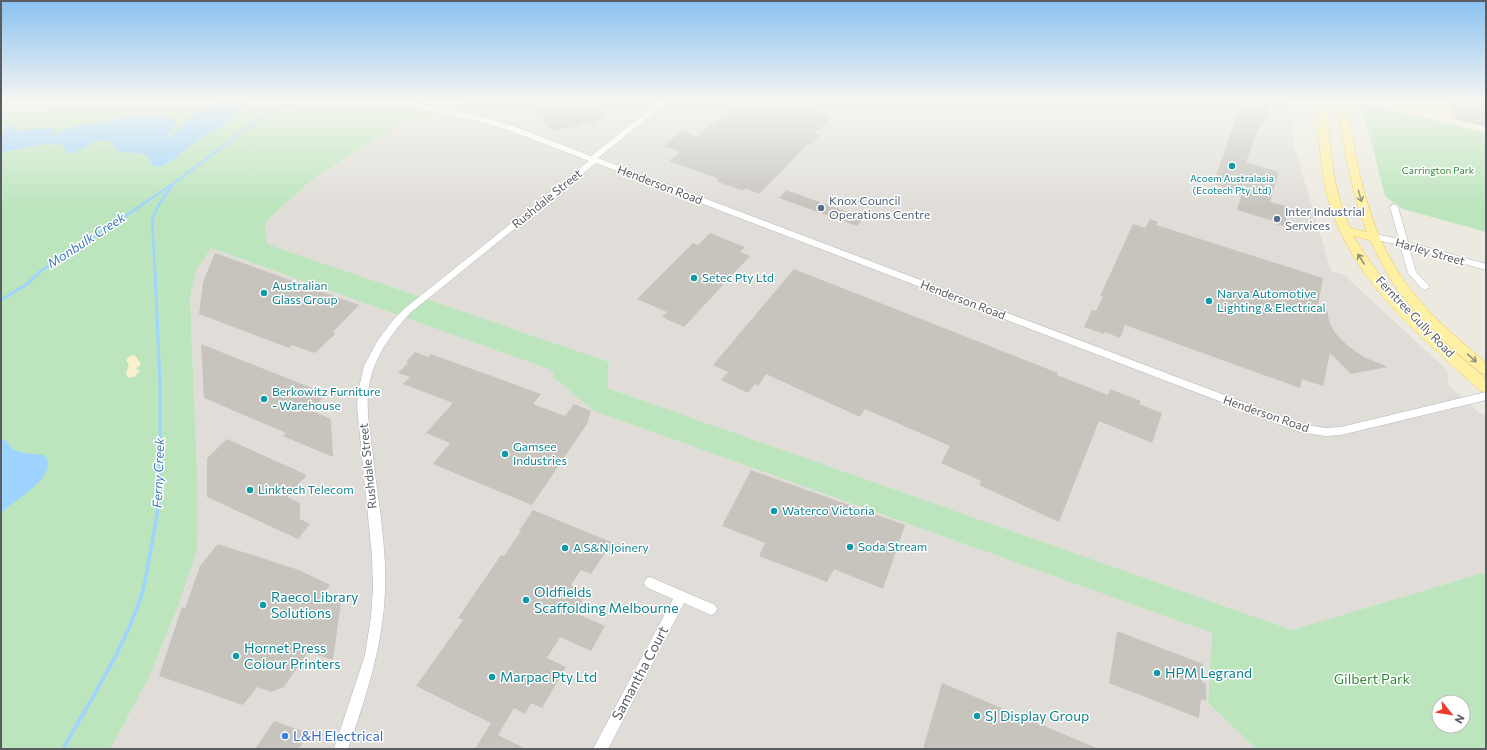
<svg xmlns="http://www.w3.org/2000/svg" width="1487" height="750" font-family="Commissioner,sans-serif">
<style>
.commercial{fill:#fef4d4}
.industrial{fill:#e0ddd8}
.green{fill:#bce5bd;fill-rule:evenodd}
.sand{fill:#faf0ce}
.water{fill:#9ed4ff}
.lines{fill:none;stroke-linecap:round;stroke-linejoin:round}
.stream-far2{stroke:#9ed4ff;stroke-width:2.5}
.stream-far1{stroke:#9ed4ff;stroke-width:3}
.stream{stroke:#9ed4ff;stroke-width:3.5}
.building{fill:#c7c4be}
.minor-casing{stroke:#b3b7bb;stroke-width:1}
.major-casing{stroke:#f1c755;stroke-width:1}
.minor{fill:#fff;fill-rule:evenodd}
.major{fill:#fff1a3;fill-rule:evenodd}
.oneway{stroke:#939179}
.culture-dot{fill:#0f9aa8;stroke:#fff;stroke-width:1.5}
.service-dot{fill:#5c6f8a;stroke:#fff;stroke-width:1.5}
.shop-dot{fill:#3f7fe0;stroke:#fff;stroke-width:1.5}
.labels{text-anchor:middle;stroke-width:3;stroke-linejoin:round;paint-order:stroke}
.far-park-label{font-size:10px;fill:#358539;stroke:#fff}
.far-culture-label{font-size:10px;fill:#0d838f;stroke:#fff}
.street-label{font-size:12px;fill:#595d62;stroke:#fff}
.service-label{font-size:12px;fill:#4e5e75;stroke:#fff;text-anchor:start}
.culture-label{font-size:12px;fill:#0d838f;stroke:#fff;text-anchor:start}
.water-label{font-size:13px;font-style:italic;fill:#3f79b9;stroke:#fff}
.near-culture-label{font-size:14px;fill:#0d838f;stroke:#fff;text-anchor:start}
.near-street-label{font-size:14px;fill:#595d62;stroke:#fff}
.near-park-label{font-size:14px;fill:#358539;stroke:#fff}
.near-shop-label{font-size:14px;fill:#366cbe;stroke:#fff;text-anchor:start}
</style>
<rect width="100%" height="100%" fill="#eceae0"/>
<path class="commercial" d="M1360,102h126v31l-125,-31z"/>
<path class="industrial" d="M470,102h822l2,43 37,126 13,4 103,95 2,16 31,27 6,2v157l-194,58 -686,-242 3,-26 -342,-118 -2,-22 50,-45 86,-54z
M211,248l343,123 -1,6 41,34 618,222 -4,70 48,46h-1147l39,-70 29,-70 20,-59 1,-51 -8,-203 6,-25z"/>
<path class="green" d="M50,102h421l-69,21 -87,54 -50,45 2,22 342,118 -2,26 685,242 194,-58v177h-230l-48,-46 4,-70 -618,-222 -41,-34 1,-6 -343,-123 -15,23 -6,25 8,203 -1,51 -20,59 -29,70 -38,70h-109v-639l41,1zM1439,702h24v24h-24z
M1361,102l125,31v99l-83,-23 -18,-13z"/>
<path class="sand" d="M135,355l6,9 -5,5 4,2 -6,6 -6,1 -2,-5 3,-8 -3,-5 4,-4z"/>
<path class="water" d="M220,102h30v2c-13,15 -39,27 -56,39 -13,9 -22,20 -37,24l-6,-3c0,-16 -24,-8 -33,-14 -6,-4 -7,-10 -15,-10 -13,1 -22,11 -34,14l-3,-1 -2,-7c-15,-7 -47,4 -63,7 0,-12 -1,-24 12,-28l2,2 -3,3 1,1 40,-3 3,1 -2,5 2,2c3,-3 6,-5 10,-7 14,-5 29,-6 43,-8 18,-3 54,-13 67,1 -1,7 -8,11 -9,16 11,-4 17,-14 24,-22 7,-8 19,-11 29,-14z
M4,439l10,11 11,3 19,2c18,20 -31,46 -43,58v-73z"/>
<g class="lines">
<path class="stream-far2" d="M39,272l36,-22 99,-67 77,-58 27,-16 17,-7
M155,272l-3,-52 6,-14 16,-23"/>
<path class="stream-far1" d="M155,271l5,111v102
M1,300l26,-16 14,-13"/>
<path class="stream" d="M63,749c28,-50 61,-100 79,-155 5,-16 6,-34 10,-51 4,-20 8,-39 8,-60"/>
</g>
<path class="building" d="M507,102h109l-13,10 5,1 -16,12 -8,-2 -5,3 -17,3 -3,2 -12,-4v-3l-7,-3 6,-4z
M740,102h48l44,14 -17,18 5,1 -10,10 -2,-1 -49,50 -12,-5 -6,1 -23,-8 -1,-4 -48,-17 11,-9 -16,-6 17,-15 16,6 15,-14 2,1z
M1242,102h29l-7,22 -1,-1 -2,4h-2l-13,35 33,10 -9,30 16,4v2l3,1 -5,17 -8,-2 1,-2 -40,-12 5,-17 -29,-9z
M1451,102h35v25l-35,-9z
M786,190l78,28 -7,8 -78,-28z
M1150,219l8,3 -2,3 167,53 -5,28 5,2v2l5,2v4l2,8 6,10 12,12 16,11 24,10 -37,7 -21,-21 -7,33 -21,-7 -2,9 -175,-63 -5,13 -15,-6 -1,2 -20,-7 8,-17 4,1 7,-14 -3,-1 33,-72 12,4z
M710,233l35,14 -5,5 10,4 -66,71 -22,-10 5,-5 -30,-13 56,-56 5,2z
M215,253l144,52 -26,27 2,2 -20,19 -23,-8 -3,3 -90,-34 4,-32z
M794,269l264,104 -1,2 51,20 2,-6 31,12 -2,3 23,9 -10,30 -53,-22 -40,101 -80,-37 2,-4 -40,-18 9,-17 -85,-37 -5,8 -94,-43 -8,12 -3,-2 -7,9 -27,-13 7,-8 -15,-7z
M201,344l126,50 -13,13h2l-4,4 19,8 2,38 -50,-21 3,-3 -82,-35z
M415,352l13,5 3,-3 110,40 -8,10 32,12 9,-12 17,7 -4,13 -55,81 -99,-41 17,-21 -24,-10 27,-30 -50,-19 7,-7 -12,-4 10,-10 -2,-1z
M227,439l80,36 -20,22 13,6v16l10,5 -12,15 -91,-42v-39z
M751,470l154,55 -22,64 -49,-20 -7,13 -68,-26 6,-13 -43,-17z
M533,510l88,36 -5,8 -9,-4 -16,24 -10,-4 -10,15 16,7 -12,21 30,13 -14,25 -31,-14 -13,21 19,9 -24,41 -11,-5 -6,11 -11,-6 -16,27 28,14h-51l16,-26 -75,-37 47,-66 -5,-2 43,-63 3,1 17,-25h-2z
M218,544l81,26 31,15 -8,11 19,6 -8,58 -25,-8 -24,35 -13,5 -14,-5 -14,18 -84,-29 23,-69 3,1 15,-42z
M1117,631l86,33 -1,18 4,2v17l-5,-2 -2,19 -90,-35z
M942,683l157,66h-176z
M274,721l34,12 -9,16h-44z"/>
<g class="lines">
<g class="minor-casing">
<path id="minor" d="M396,102h14l77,16 27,8 77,30 68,-54h8l-69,56 703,266 24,4 16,-1 145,-35v8l-145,35 -16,1 -25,-4 -704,-269 -186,150c-18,20 -34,41 -40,67 -5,23 -1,46 2,69 5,45 15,97 13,142 -2,55 -19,106 -37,158h-14l31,-94 6,-38 2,-28 -1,-33 -15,-150 1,-14 6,-26 14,-26 16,-21 10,-10 185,-148 -81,-31 -26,-8 -82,-18z
M1394,204l4,3 10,35 78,22v6l-77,-22 7,24 14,15 -5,3 -3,-1 -14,-16 -8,-28 -28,-6 -1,-2 4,-3 24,5 -9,-32z
M650,577l65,28 2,4 -2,4 -4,2 -27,-12 -76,146h-15l80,-150 -27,-12 -2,-4 2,-4z"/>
</g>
<g class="major-casing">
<path id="major" d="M1317,102h10c2,43 5,86 23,126l17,4c-16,-42 -24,-86 -30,-130h10c9,61 20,125 55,176 22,33 54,59 84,85v12l-5,-2c-31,-27 -65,-55 -88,-90 -9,-14 -16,-29 -23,-43l-17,-4 2,3c34,56 82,98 131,140v13l-5,-1c-55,-50 -121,-103 -147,-175 -14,-36 -15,-76 -17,-114z"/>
</g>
<use href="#minor" class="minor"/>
<use href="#major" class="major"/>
</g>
<defs><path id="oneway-shaft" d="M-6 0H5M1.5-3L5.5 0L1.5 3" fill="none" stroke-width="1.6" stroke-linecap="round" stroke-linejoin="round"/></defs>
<g class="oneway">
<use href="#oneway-shaft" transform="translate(1360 196) rotate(74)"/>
<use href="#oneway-shaft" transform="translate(1361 259) rotate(-123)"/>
<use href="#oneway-shaft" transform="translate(1472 358) rotate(41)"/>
</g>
<linearGradient id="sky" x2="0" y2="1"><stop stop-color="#8ac1f1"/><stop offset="0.49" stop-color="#f6f6f1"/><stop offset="1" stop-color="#f6f6f1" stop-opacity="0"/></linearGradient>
<rect width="1487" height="207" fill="url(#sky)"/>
<g class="culture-dot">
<circle cx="1232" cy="166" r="4"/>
<circle cx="694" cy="278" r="4"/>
<circle cx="264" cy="293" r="4"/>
<circle cx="1209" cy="301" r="4"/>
<circle cx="264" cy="399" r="4"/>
<circle cx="505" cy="454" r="4"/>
<circle cx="250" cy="490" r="4"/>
<circle cx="774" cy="511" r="4"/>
<circle cx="850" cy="547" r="4"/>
<circle cx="565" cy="548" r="4"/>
<circle cx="526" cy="600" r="4"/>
<circle cx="263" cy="605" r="4"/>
<circle cx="236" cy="656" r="4"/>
<circle cx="1157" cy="673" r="4"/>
<circle cx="492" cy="677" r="4"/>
<circle cx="977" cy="716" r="4"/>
</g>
<g class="service-dot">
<circle cx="821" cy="208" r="4"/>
<circle cx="1277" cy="219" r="4"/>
</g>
<circle class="shop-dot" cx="285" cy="736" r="4"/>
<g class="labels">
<g class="far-park-label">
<text x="1438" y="174">Carrington Park</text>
</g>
<g class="far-culture-label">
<text x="1232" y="182">Acoem Australasia<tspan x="1232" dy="12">(Ecotech Pty Ltd)</tspan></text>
</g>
<g class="street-label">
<text transform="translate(660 185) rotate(21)" y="4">Henderson Road</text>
<text transform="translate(547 199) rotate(-39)" y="4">Rushdale Street</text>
<text transform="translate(1430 252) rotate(16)" y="4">Harley Street</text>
<text transform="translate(963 300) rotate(21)" y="4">Henderson Road</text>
<text transform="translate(1415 317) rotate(46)" y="4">Ferntree Gully Road</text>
<text transform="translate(1266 414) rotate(19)" y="4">Henderson Road</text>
<text transform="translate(368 466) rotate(-96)" y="4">Rushdale Street</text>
</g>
<g class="service-label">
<text x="829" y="205">Knox Council<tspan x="829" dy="14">Operations Centre</tspan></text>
<text x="1285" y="216">Inter Industrial<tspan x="1285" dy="14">Services</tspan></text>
</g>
<g class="culture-label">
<text x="702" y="282">Setec Pty Ltd</text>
<text x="272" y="290">Australian<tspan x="272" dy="14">Glass Group</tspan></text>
<text x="1217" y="298">Narva Automotive<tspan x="1217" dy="14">Lighting &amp; Electrical</tspan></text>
<text x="272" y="396">Berkowitz Furniture<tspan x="272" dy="14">- Warehouse</tspan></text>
<text x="513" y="451">Gamsee<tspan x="513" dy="14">Industries</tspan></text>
<text x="258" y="494">Linktech Telecom</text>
<text x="782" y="515">Waterco Victoria</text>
<text x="858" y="551">Soda Stream</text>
<text x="573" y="552">A S&amp;N Joinery</text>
</g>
<g class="water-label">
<text transform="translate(86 240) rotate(-33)" y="5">Monbulk Creek</text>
<text transform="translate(158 473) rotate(-88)" y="5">Ferny Creek</text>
</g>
<g class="near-culture-label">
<text x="534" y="597">Oldfields<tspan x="534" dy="16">Scaffolding Melbourne</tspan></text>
<text x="271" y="602">Raeco Library<tspan x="271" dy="16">Solutions</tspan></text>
<text x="244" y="653">Hornet Press<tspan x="244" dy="16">Colour Printers</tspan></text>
<text x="1165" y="678">HPM Legrand</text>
<text x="500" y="682">Marpac Pty Ltd</text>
<text x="985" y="721">SJ Display Group</text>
</g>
<g class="near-street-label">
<text transform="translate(640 673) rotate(-62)" y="5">Samantha Court</text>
</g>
<g class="near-park-label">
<text x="1372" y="684">Gilbert Park</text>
</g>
<g class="near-shop-label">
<text x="293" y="741">L&amp;H Electrical</text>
</g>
</g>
<rect width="1487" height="750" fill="none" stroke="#595d62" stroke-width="4"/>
<g transform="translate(1451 714) rotate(120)"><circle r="19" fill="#ffffff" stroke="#bdbec0"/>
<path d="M0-3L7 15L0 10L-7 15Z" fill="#e93b2a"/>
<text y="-6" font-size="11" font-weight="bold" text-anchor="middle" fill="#595d62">N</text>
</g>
</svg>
